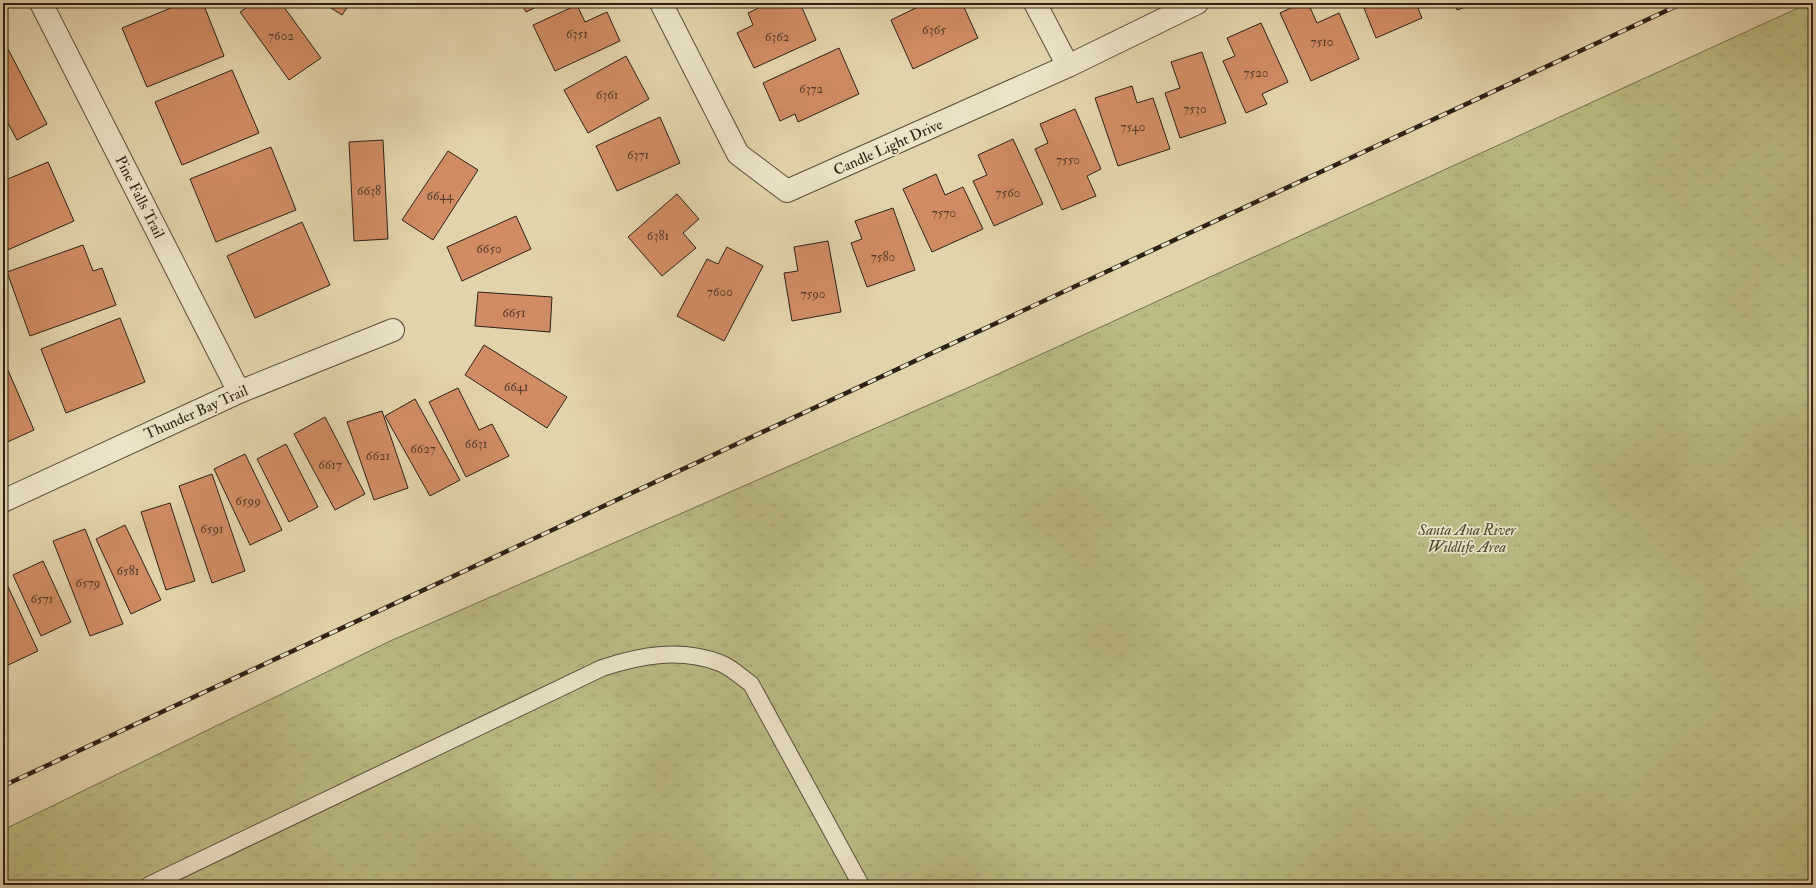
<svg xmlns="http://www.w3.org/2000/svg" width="1816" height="888" font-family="'IM FELL Double Pica',serif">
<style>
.park{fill:url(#park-tufts);stroke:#746e4d}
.building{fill:#d18c65;stroke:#2c2117}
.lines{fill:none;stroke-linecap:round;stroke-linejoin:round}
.lane-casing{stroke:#5a4e3c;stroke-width:18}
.street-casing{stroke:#5a4e3c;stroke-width:24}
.lane{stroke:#ece3c8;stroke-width:16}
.street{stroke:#ece3c8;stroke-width:22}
.rail-casing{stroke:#2c2117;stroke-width:4.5}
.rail{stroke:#ece3c8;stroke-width:3;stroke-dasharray:9;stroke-linecap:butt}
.labels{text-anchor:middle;stroke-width:3.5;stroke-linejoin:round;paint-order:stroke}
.number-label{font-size:13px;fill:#553c2a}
.street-label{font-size:15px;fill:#2c2117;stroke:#ece3c8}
.park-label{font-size:15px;font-style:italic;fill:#504832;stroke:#ece3c8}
</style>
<defs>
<pattern id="park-tufts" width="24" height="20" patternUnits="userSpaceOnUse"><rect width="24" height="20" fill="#bbbb83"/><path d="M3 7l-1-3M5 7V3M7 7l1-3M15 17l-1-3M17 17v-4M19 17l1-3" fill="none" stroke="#a1a070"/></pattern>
</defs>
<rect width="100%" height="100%" fill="#e2d4aa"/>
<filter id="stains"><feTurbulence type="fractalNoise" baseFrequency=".005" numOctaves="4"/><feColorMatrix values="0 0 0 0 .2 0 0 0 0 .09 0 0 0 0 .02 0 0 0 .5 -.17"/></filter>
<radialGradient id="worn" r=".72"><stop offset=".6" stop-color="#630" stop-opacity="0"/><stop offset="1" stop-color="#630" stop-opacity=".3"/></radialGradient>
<path class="park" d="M1809,3h4v882h-1810v-55l385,-188 586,-257z"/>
<path class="building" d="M183,3h20l21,53 -77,31 -25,-59z
M253,3h28l40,55 -32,22 -49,-68z
M323,3h27l-8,12z
M521,3h24l-19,9z
M769,3h31l16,37 -62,28 -17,-35 16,-8 -5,-12z
M926,3h36l16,35 -65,31 -22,-49z
M1302,3h6l9,20 22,-10 20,46 -48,22 -31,-68z
M1362,3h54l6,15 -46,20z
M1455,3h22l-20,7z
M577,5l8,17 22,-10 13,29 -65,30 -22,-46z
M1261,23l27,59 -26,12 5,10 -21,9 -23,-52 12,-5 -8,-18z
M839,48l20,46 -61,28 -3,-8 -15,7 -17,-38z
M8,49l39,75 -30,16 -14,-26v-62z
M1202,52l24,71 -46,15 -15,-45 15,-5 -9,-26z
M626,56l23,43 -61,34 -24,-43z
M232,70l27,63 -77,32 -27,-63z
M1132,86l5,17 16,-5 17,51 -52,17 -23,-68z
M1075,109l26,60 -14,7 9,20 -34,14 -27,-61 13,-6 -8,-19z
M660,117l20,46 -63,28 -21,-45z
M3,132l5,11 -5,3z
M1013,139l30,65 -49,22 -21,-45 14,-6 -9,-20z
M383,140l5,99 -34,2 -5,-99z
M271,147l25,63 -80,32 -26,-63z
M448,151l30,19 -45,70 -31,-20z
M48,162l26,59 -71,31v-71z
M936,174l9,21 18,-8 20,42 -51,23 -29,-63z
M677,194l22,25 -16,14 13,15 -34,28 -34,-39z
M893,208l22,62 -48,17 -16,-44 11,-4 -7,-18z
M516,216l15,33 -69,32 -15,-34z
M302,222l28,63 -75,33 -28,-62z
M828,241l13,71 -49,9 -8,-48 14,-2 -4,-24z
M83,245l10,26 9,-3 14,37 -86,31 -23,-64z
M727,247l36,19 -39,75 -47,-25 30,-57 11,5z
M478,292l74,5 -2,35 -75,-6z
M120,318l25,64 -79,31 -25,-64z
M484,345l83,52 -20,31 -82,-53z
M7,368l27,62 -31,14v-75z
M458,388l21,42 13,-6 17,32 -43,21 -37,-75z
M415,399l45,81 -30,16 -45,-80z
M382,411l26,77 -34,12 -27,-78z
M325,417l40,77 -30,16 -41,-76z
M286,444l32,63 -29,15 -32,-63z
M245,454l37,76 -32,15 -36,-76z
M212,474l33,97 -33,12 -33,-97z
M170,503l25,78 -29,9 -25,-78z
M125,525l36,75 -30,14 -35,-75z
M85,529l38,95 -33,12 -37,-95z
M43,561l28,61 -30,14 -28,-61z
M3,576l35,75 -32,15 -3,-7z"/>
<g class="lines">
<g class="lane-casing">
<path id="lane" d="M149,885l453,-217c39,-13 79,-20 118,-5 11,4 21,14 31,21l110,201"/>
</g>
<g class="street-casing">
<path id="street" d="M41,3l198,389
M661,3l77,151 49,37 281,-125 129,-63
M1035,3l33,63
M3,501l236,-109 154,-62"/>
</g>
<use href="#lane" class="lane"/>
<use href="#street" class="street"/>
<g class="rail-casing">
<path id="rail" d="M3,786l1680,-783"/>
</g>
<use href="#rail" class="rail"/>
</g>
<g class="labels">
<g class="number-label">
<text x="934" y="34">6365</text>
<text x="577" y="38">6351</text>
<text x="281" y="40">7602</text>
<text x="777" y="41">6362</text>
<text x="1322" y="46">7510</text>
<text x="1256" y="77">7520</text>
<text x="811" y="93">6372</text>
<text x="607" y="99">6361</text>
<text x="1195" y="113">7530</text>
<text x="1133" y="131">7540</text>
<text x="638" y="159">6371</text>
<text x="1068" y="164">7550</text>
<text x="369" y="195">6638</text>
<text x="1008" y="197">7560</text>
<text x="440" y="200">6644</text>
<text x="944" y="217">7570</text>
<text x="658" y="240">6381</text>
<text x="489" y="253">6650</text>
<text x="883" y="261">7580</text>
<text x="720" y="296">7600</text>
<text x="813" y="298">7590</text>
<text x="514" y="317">6651</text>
<text x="516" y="391">6641</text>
<text x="476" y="448">6631</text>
<text x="423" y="453">6627</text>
<text x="378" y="460">6621</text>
<text x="330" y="469">6617</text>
<text x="248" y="505">6599</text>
<text x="212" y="533">6591</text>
<text x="128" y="575">6581</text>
<text x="88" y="587">6579</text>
<text x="42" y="603">6571</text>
</g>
<g class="street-label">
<text transform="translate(888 147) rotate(-24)" y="5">Candle Light Drive</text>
<text transform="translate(140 197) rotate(63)" y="5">Pine Falls Trail</text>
<text transform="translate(196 412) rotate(-24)" y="5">Thunder Bay Trail</text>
</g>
<g class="park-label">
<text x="1467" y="535">Santa Ana River<tspan x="1467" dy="17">Wildlife Area</tspan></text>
</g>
</g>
<rect width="1816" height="888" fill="none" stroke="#e2d4aa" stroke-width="16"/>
<rect x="4" y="4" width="1808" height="880" fill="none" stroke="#2c2117" stroke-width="2"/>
<rect x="8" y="8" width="1800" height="872" fill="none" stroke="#2c2117"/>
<rect width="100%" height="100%" filter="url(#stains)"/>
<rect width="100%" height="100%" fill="url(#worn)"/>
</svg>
